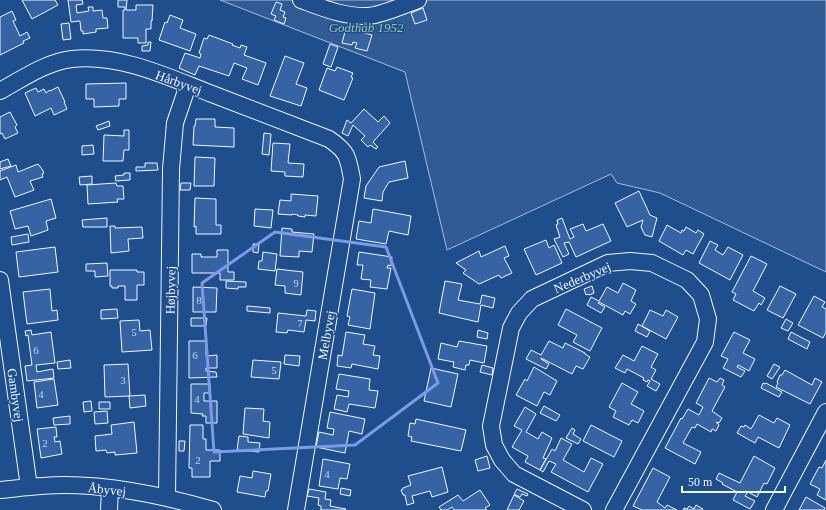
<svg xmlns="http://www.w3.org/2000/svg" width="826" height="510" font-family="'Times New Roman',serif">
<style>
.green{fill:#305b95;stroke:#a8bbd7}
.building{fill:#3563a3;stroke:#f2f6ff}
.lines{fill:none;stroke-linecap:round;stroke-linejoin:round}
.minor-casing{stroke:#f2f6ff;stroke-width:18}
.minor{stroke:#1f4e8c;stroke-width:16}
.marked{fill:none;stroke:#7d9aea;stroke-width:3;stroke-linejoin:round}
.labels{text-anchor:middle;stroke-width:3;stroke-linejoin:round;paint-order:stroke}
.number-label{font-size:11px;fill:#c3d1e8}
.park-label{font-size:13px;font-style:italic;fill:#97c8a6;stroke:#1f4e8c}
.street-label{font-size:13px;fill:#f2f6ff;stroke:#1f4e8c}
</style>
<rect width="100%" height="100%" fill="#1f4e8c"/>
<path class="green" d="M220,0h606v272l-166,-79 -43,-10 -6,-9 -164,76 -42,-178z"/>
<path class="building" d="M22,0h33l3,5 -26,14z
M68,0h14l1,4 -7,1 1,8 12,-2 -1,-4h5v4l9,-1 1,8h4l1,10 -12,1v3l-13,2v-3h-2l-1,-10 -9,1z
M118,0h9l-1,10h10v-5h17l-1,16h-1v8h-5v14h-8v-5h-15v-28h2v-3h-7z
M276,2l6,2 -2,6 5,2 -2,5 3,1 -2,6 -10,-4 2,-4 -5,-2z
M423,8l4,12 -12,4 -4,-11z
M12,11l4,9 -3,1 7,15 7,-4 3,6 -7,3 1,2 -24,12v-38z
M170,15l13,5 -3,8 16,6 -6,17 -31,-11 6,-18 2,1z
M69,23l2,16 -8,1 -2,-16z
M346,28l26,7 -5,16 -12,-3 2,-5 -4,-1 -1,3 -10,-2z
M209,35l24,9 -1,1 8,3 1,-3 6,2 -3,8 22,8 -8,22 -16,-6 5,-11 -13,-5 -5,13 -30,-10 -4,9 -16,-7 6,-15 15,5 1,-4 -2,-1 5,-15 3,1z
M148,42h3l-1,9h-8v-5l6,-1z
M330,44l8,3 -7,20 -8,-3z
M285,56l19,7 -8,21 11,4 -6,18 -31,-10z
M337,67l16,6 -2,4 2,1 -9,22 -25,-10 8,-22 8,3z
M126,83v16h-7v7l-25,1v-8h-8v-15z
M58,87l7,15h-1l3,7 -13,6 -3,-7 -16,8 -10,-23 11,-5 2,4 6,-3 2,4 4,-3v1z
M364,109l14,13 6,-6 6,7 -17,19 5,5 -2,2 -6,-4 -2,2 -7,-7 4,-4 -12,-11 -5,11 -6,-3 5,-13 4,3z
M10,112l7,13 -2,2 3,6 -13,6 -3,-6 -2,1v-17z
M196,119h19v8l19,1v19l-41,-2 1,-19h1z
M109,121l1,5 -12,4 -2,-4z
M124,130h5v20h-5l-1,11h-20l1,-26 20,1z
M264,133l7,1 -2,21 -7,-1z
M273,143l17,1 -2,19 16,1 -1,13 -18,-1v-4l-14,-1z
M93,145l1,9 -12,1v-9z
M195,157l20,1 -1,28h-20z
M8,159l3,7 -11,3v-7z
M405,161l3,17 -19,4 -6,10 -1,9 -18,-3 2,-12 13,-19z
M145,163h12l1,7 -22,1v-4h9z
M38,164l4,5 2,4 -2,1 1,3 -13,4 4,9 -19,7 -8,-20 -7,3v-9l16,-6 2,7z
M124,173h6v7l-14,1 -1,-5 9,-1z
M92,176v8l-12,1 -1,-8z
M116,183l1,3h6l1,13h-7l1,3 -30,2 -1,-19z
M181,183h10l-1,7h-10z
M639,191l11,24 7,3 -5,19 -7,-2 -4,-8 2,-7 -16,7 -12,-24z
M291,194l27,2 -2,20 -11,-1v2l-7,-1v-1l-6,-1v1l-14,-1 2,-14 11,1z
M195,198l21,1v26h5v9h-25v-8l-2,1z
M51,199l5,19 -10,3 2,9 -17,6 -3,-10 -13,3 -5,-18z
M255,209l18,1 -2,18 -17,-2z
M373,209l38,7 -3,19 -19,-4 -3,13 -30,-5 3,-18 12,2z
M107,218v9h-24l-1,-7z
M562,218l8,21 4,-2 -4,-8 13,-5 3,7 17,-7 8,17 -35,16 -7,-15 -5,1 5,11 -6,3 -9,-18 6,-2 -4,-12 2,-1 -1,-4z
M667,225l14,8 1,-3 2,1 2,-4 10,6 2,-3 6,4 -11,20 -7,-4 -3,5 -24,-14z
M110,226h5v2l27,-1 1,11 -15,1 1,12 -18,2z
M282,228l10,1v3l22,2 -2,18 -13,-1v6l-19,-1z
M28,234l1,8 -17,3 -1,-8z
M546,240l3,8 5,-3 8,18 -26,12 -12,-26z
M710,241l8,4 -3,5 8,5 5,-8 15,8 -13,25 -31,-17z
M253,244h6l-1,9 -5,-1z
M505,246l4,10 -5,2 8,15 -11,5 -2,-3 -20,9 -16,-11 3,-3 -10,-7 23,-12 2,6z
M55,247l3,25 -39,5 -3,-25z
M217,250h11v22h6v8h-14v-7h-28v-19h9v3h16z
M263,252l14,2 -2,17 -17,-2 1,-8h3z
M359,252l33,5 -1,9 -3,-1 -1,3h4l-4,21 -17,-2 1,-7 -10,-1 2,-14h-6z
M751,256l16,8 -14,27 12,7 -4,7 -2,-2 -5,8 -21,-11 3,-6 -4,-2z
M107,263l1,13 -13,1v-6h-9v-7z
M277,269l26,3 -2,23 -16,-2v-7l-10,-1z
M110,270h27v2h7v13h-7v15h-12v-14h-7v2h-6v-2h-2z
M226,281l20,1v5h-8v2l-12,-1z
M445,281l17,3 -4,16 22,4 2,-9 13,3 -2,10 -12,-3 -3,17 -39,-9z
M623,283l13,7 -5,11 5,3 -6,10 -5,-3 -2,4 -24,-13 -1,1 7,4 -4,6 -14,-8 4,-8 8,4 8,-14 11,6z
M592,286l2,7 -5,2 -1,-1 -2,1 -2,-6z
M780,286l16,8 -13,24 -16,-8z
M193,287l24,1 -1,24h-23z
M50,289l2,22 5,-1 1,10 -31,4 -4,-32z
M352,289l23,4 -5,36 -22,-4 2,-8 -3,-1z
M814,296l11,6 -3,5 4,2v23l-3,6 -25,-13z
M247,306l23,2v5l-23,-2z
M117,309l1,9 -17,1v-9z
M566,309l36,19 -12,23 -17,-9 4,-7 -19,-10z
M307,310l9,1 -1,10 -9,-1 -2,12 -16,-2 -1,3 -11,-1 2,-19 28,3z
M650,310l13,6 3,-6 12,7 -12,22 -24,-13z
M191,318h16l-1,8h-15z
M786,319l7,4 -5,8 -7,-3z
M139,320l1,11 10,-1 2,20 -30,2 -2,-31z
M638,324l12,7 -3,6 -12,-6z
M31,330l1,5 19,-3 4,31 -19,2 1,7 16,-3 1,9 -27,3 -2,-15 7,-1 -4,-30 -2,1 -1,-5z
M478,330l10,3 -1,6 -10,-2z
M346,332l19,3 -2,9 12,2 -2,9 7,1 -2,13 -26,-5 -1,4 -14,-2 1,-11 4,1z
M734,332l16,8 -7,13 12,6 -6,12 -11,-6 -1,2 8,4 -4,6 -18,-9 5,-9 -7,-3z
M791,332l19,10 -3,7 -19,-10z
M189,341h17v15l11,-1v13h-11v3l10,1 1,5 -28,1z
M459,341l28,5 -3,17 -14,-3 -1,5h-3l-1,5 -12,-3 1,-5 -16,-3 3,-16 16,4z
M549,341l14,7 2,-5 20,10v1l5,3 -7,12 -7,-3 -4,8 -31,-16v1l8,5 -3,5 -20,-10 5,-9 10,5z
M642,346l16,8 -7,13 5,3 -5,9 9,5 -4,7 -9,-5 3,-5 -2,-1 -1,2 -4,-2 1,-2 -17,-9 -2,4 -10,-5 8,-13 11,6z
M285,355l15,1 -1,10 -15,-2z
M70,360l1,8 -13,1 -1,-7z
M253,360l28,2 -2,17 -28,-2z
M128,364l2,32 -25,1 -1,-32z
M774,364l6,3 -8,12 -5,-3z
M482,365l11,3 -1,7 -12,-3z
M534,367l23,14 -7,14 -6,-3 -7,14 -21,-11 9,-16 2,2z
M431,368l27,6 -7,33 -27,-6z
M785,370l27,15 3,-7 7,4 -12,22 -34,-17 2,-4 -1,-1 3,-7h2z
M339,374l31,5 -1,11 9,1 -3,17 -26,-4 -2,8 -13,-3 3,-14 11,2 1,-6 -13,-2z
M709,378l8,4 3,-4 4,2 -2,5 3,2 -13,24 10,7 -3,5 -3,-1 3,3 -3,6 -4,-2 -1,3 -14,-8 -2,4 -3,-1 -9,16 18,9 -6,12 -30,-16 16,-30 1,1 6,-10 11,6 4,-8 -7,-4z
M54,379l4,26 -21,3 -3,-26z
M622,383l16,9 -7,12 13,7 -6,12 -6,-3 -3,5 -16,-8 3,-6 -7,-4z
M763,383l2,1 1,-1 16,9 -3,5 -18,-9z
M191,384h19v9h-6v8h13v22h-11v-7h-4l1,-2 -12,-1z
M145,395l1,11 -16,2 -1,-12z
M91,401l1,10 -8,1 -1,-10z
M99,402h11v7h-11z
M544,406l16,9 -4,6 -16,-8z
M525,407l11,7 -10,18 12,7 4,-7 10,6 -9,20 3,1 -6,11 -15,-8 3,-6 -16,-9 10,-17 -8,-4z
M245,408l19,1 -1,12 7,1 -1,16 -26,-4z
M107,411l1,12 -13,1 -1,-12z
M330,412l35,7 -3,15 -13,-3 -4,22 -29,-6 3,-15 14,3 1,-6 -7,-1z
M759,415l15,8 3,-5 13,7 -11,23 -21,-11 -3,6 -18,-10 4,-7 3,1 1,-2 6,4z
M70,416v8l-16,1 -1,-7z
M416,419l50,11 -5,21 -50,-10 1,-4 -4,-1 2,-13 5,1z
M134,422l3,31 -22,2v-3l-8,1 -1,-3 -10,1 -1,-15 17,-2 -1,-9z
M190,425h13v14h3v11h14v11h-10v16h-18v-9h-3z
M591,425l31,16 -8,16 -31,-16z
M56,427l1,10h-3l1,5 5,-1 2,13 -21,4 -4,-29z
M572,428l3,2 -2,4 8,5 -3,5 -12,-6z
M239,436l9,1v5l12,1 -1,9 -22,-2z
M561,438l11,6 -9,16 21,12 7,-14 12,6 -15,28 -37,-20 5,-8 -7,-3 -6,11 -3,-2 12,-21 3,2z
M179,441h6l-1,10h-5z
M487,456l3,12 -12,3 -3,-11z
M754,456l21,12 -8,16 -3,-1 -7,14 -9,-5 -3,4 10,5 -5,8 -17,-9 4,-8 -15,-8 1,-1 -7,-4 3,-6 21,10z
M323,459l27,5 -3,15 -7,-1 -2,11 -19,-3z
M826,460v40l-9,-5 3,-6 -10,-5 9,-17 3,1z
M442,467l6,25 -16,5 -2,-6 -18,5 2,7 -7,2 -2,-10h-2l-2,-5 2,-1v-1l8,-3 -3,-9z
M653,468l17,9 -13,25 8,6 2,-3 10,5h-35l-9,-4z
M253,471l18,3 -3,17h-2l-1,6 -28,-5 3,-16 12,2z
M341,488l10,2 -1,6 -10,-2z
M309,489l17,3 -1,7 6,1 -1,6 16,3 -1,1h-24v-4l-3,-1 1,-7 -12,-2z
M517,489l11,5 -1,2 -5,-2 -2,3 -6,-3z
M480,490l10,15 -5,3 2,2h-33l-2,-3 -5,3h-6l-2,-3 19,-12 5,6z
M514,495l10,6 -5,9h-12z
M806,497l19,11 -1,2h-25z
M696,505l7,4 -1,1h-19l1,-2 3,1 2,-3 5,3z"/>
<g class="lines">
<g class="minor-casing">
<path id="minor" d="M301,0c22,8 43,17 67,16 14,-1 36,-11 50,-16
M0,91c22,-12 46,-29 72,-32 49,-5 96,18 140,35 39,15 78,30 117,45 19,13 19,18 23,40l-56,331
M0,280l29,207
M0,490c21,-2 43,-5 64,-5 51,0 101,11 149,25
M167,497l4,-328 4,-46 13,-38
M109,510l1,-22
M583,510l-69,-36 -12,-14 -8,-15 -3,-19 20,-98 8,-15 13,-14 76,-36 22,-2 22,2 35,17 14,15 7,24 -3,23 -91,168
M774,510l52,-98"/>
</g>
<use href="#minor" class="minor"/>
</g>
<path class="marked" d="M275,232l111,15 52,136 -83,62 -141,7 -12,-169z"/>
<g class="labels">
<g class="number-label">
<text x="296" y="287">9</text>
<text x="199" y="304">8</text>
<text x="300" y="327">7</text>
<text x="134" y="336">5</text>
<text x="36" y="354">6</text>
<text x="195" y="359">6</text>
<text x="274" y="374">5</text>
<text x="123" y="384">3</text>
<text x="41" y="398">4</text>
<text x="197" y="403">4</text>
<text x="45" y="447">2</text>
<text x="198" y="464">2</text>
<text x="327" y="478">4</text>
</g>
<g class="park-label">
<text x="366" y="32">Godthåb 1952</text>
</g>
<g class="street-label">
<text transform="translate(179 82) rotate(20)" y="5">Hårbyvej</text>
<text transform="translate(582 277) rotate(-23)" y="5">Nederbyvej</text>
<text transform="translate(170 290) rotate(-89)" y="5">Højbyvej</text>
<text transform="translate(326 335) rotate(-80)" y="5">Melbyvej</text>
<text transform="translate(16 395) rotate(82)" y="5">Gambyvej</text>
<text transform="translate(107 489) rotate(6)" y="5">Åbyvej</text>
</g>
</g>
<path d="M682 486v6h103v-6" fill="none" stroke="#f2f6ff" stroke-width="2"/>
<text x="688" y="486" font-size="12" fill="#f2f6ff" stroke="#1f4e8c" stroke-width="3" paint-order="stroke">50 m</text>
</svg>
